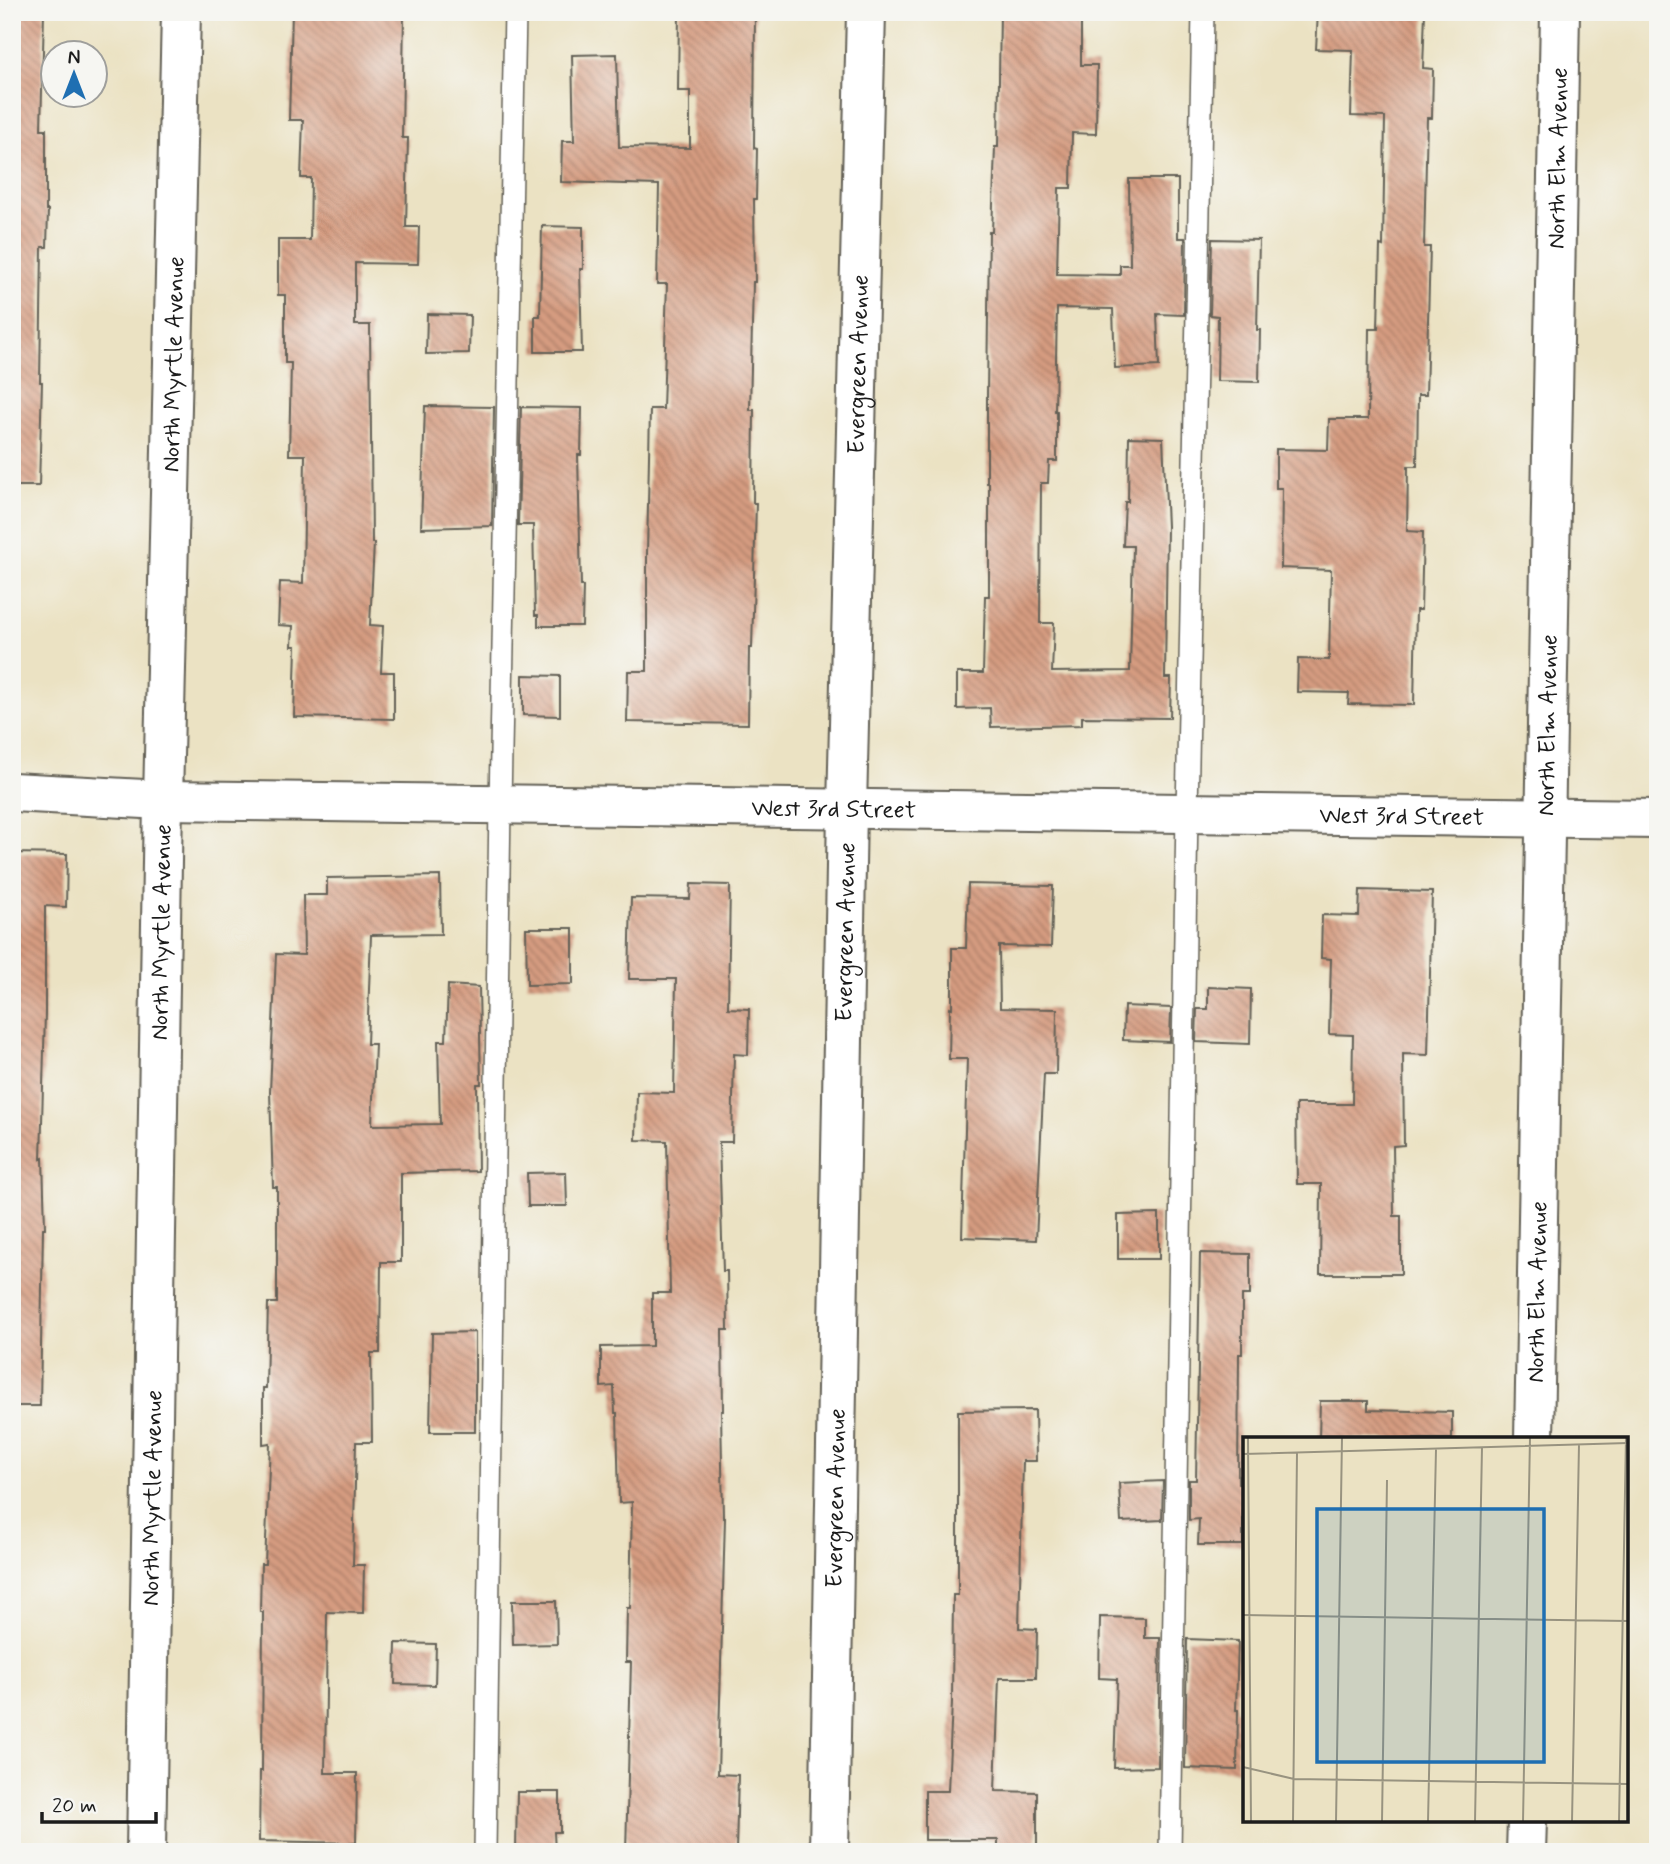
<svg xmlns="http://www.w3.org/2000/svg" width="1670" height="1864" font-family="Mynerve,sans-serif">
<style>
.building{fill:url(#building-back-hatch)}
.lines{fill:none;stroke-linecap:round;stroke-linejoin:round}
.lane-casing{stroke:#646156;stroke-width:24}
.street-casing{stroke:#646156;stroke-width:42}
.lane{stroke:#fff;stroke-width:21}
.street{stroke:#fff;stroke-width:38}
.labels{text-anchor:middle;stroke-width:5;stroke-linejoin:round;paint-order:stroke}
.street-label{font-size:24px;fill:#1c1c1c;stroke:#f6f6f2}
.inset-road{fill:none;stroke:#989380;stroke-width:2}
.view{fill:#1f6fb2;fill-opacity:0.15;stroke:#1f6fb2;stroke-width:3.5}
.inset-edge{fill:none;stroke:#1c1c1c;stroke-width:3.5}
</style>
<defs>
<pattern id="building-back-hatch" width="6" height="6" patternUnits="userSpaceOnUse" patternTransform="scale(1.75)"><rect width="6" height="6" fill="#d59b80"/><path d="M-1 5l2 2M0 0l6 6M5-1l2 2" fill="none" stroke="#ac7e68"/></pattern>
</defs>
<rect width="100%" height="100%" fill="#f6f6f2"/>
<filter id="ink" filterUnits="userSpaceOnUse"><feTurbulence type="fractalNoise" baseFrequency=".0143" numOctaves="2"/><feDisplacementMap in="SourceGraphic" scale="14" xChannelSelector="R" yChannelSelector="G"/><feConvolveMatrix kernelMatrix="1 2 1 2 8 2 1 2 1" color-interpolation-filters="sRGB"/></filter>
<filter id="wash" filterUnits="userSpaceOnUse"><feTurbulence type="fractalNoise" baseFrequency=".00686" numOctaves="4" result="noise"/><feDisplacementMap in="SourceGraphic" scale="28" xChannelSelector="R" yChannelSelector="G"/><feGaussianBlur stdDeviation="1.57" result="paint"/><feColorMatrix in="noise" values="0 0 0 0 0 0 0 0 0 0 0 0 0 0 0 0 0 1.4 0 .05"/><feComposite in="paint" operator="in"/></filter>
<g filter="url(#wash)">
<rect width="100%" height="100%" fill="#ebe2c3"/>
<g id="blocks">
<path class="building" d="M12,12h32l-3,117h5v81h2l-1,37h-5l-2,135h2l-3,104h-27z
M292,12h112l-2,126h6l-2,89h13l-1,37 -63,-1v62h15l2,218h2l-4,82 13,1 -2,46h13v47l-100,-2 2,-71h-4l1,-20 -15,-1 2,-43 23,1 2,-128h-16l2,-92h-6v-68h-7v-55h32l1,-62h-10l2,-58h-14z
M679,12h76l-1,136 3,1 -1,50h-2l1,83h-2l-3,128h4l-1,93h3l-4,145h-3l-1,76 -121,-2 1,-51h19v-117l3,-145h13l4,-125h-10l2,-99 -98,-3 1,-41h12l-2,-86 45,-1 2,93 71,1v-57h-12z
M1000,12h81v53h16l-1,69 -24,-1 -1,55h-12l-2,86 63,1v-10h10l-1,-86h49v59h7l-1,77 -27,-1 2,52 -44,2 -2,-59 -56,-1 -2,103h2v50h-8l-1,22h-7l-1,140h14l-2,49 78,-1 3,-125h-10l2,-44h3l1,-65 34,1 4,88 -2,152h6l-1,40 -88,-1v8l-91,2 -1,-19 -33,1v-36h26l2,-77h4v-113h-2v-87l2,-164h3l3,-85h3z
M1318,12h107l-2,56 10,1 -1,49h-5l-3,129h6l-4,148h-8l-1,71h-9l-1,65 16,1 -2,78h-5l-2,95 -66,-1 1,-11 -52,-1 1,-33 31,1 2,-90 -50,-2 1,-80h-6v-39l52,1 1,-31h39l1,-90h9l2,-84 3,1 2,-129 -34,-1 2,-66 -37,-1z
M542,226l41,1v42h-3l2,83h-47v-36h5z
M1212,239l47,1 -2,90h3l-1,52 -42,-1 1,-65 -8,-1z
M427,314l43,1 -1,38 -43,1z
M425,406l69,1 -2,119 -71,2z
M521,407l61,1 -1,47h-3l3,131h2l-1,40h-44v-11h-3l-2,-90h-15z
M523,675l37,1v40l-37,-1z
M12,853l55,1 -1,53 -21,-1v107l-4,146 2,-1 2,70h-2l-3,178h-28z
M440,876l1,58 -70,1 -4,109h8l-3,81 68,-1 -2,-83h8l2,-56 31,2 2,97h-4l1,87 -77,2v89h-20l-1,91h-9l1,89h-16l-3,123h11l-1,48 -36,-1 -2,161h32l-1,70 -97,-2 1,-70h2l1,-159h-3l1,-48h4l5,-121 -7,1v-56h3l2,-85h9v-116h-4l-3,-95 6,-138 28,1 -1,-60h24v-17z
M691,884l39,1 -2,123 21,1 -1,46 -14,-1 -2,88h-13l4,129h4l1,59h-6l1,81h-2l2,107h2l-7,256 20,1 -2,77h-110l5,-190h-5l1,-54h3l2,-106 -13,1 -2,-90h-2l-1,-27 -13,1v-40l51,-1v-53h18l-3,-152 -31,-1 1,-48 37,1 2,-114h-47l2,-81 59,1z
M968,884l85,2 -2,61 -52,-1 1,62 57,1 -1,65h-12l-8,166 -74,-3 5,-178h-18l1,-52 2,1v-60h14z
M1360,890l72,2 -4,163 -25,-1 1,91 -11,1 1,70h7v58h-81l1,-90h-24l-1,-80h56l1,-69 -24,-1 2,-75 -10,-1 1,-43 37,1z
M526,928h47v56l-46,1z
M1208,987l43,2 -1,55 -54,-2 1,-33h11z
M1124,1006l47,2 -1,34 -47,-2z
M566,1172l1,34h-39l-1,-33z
M1159,1214v45h-41v-44z
M1200,1253l50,1v41h-8v59h-3l-1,130h5v61h-45l1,-26 -10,1v-40h7z
M475,1332v100h-45l2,-99z
M1320,1401h48v9l84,2v27h-133z
M1035,1410l1,51h-13l-4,167 18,1 -1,49h-37l-4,113 42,1v60h-39v-12h-73v-49h23l4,-89 1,-107h5v-184z
M1163,1481l-1,39 -41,2 -2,-39z
M512,1601h44l1,43 -44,1z
M1100,1617l45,1v20h15l-2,129 -44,1 3,-89 -18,-1z
M1187,1639l51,2 -2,69h2l-1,60 -52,-2z
M396,1643l40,1 -1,41 -40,-1z
M517,1792h43v40h-6l1,20h-39z"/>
</g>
</g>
<g filter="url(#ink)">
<use href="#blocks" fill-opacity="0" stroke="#646156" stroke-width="2"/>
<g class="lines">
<g class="lane-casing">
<path id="lane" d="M485,1852l15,-1048 15,-792
M1170,1852l17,-1040 16,-800"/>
</g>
<g class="street-casing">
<g id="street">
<path id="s1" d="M12,792l151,8 1495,19"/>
<path id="s2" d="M1534,1439l26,-1427"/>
<path id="s3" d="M146,1852l17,-1052 18,-788"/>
<path id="s4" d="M829,1852l18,-1044 19,-796"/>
<path d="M1526,1852l1,-32"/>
</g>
</g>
<use href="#lane" class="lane"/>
<use href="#street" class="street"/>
</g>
</g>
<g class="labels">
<g class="street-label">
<text dy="8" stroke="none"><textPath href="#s2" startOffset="1281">North Elm Avenue</textPath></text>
<text dy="8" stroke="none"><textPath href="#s3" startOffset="1488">North Myrtle Avenue</textPath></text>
<text dy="8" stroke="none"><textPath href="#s4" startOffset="1488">Evergreen Avenue</textPath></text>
<text dy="8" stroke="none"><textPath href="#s2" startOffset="714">North Elm Avenue</textPath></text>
<text dy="8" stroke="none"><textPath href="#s1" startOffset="822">West 3rd Street</textPath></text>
<text dy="8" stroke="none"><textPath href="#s1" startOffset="1390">West 3rd Street</textPath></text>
<text dy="8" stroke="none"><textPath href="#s3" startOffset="920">North Myrtle Avenue</textPath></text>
<text dy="8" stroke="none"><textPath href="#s4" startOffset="920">Evergreen Avenue</textPath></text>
<text dy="8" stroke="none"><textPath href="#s2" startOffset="147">North Elm Avenue</textPath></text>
<text dy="8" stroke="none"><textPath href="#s3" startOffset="354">North Myrtle Avenue</textPath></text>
<text dy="8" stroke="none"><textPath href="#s4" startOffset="354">Evergreen Avenue</textPath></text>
</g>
</g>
<g transform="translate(1243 1437)">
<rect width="385" height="385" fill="#ebe2c3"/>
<path class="inset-road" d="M5,0l3,385M0,17l385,-11M0,178l385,6M0,330l51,12 334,5M50,385l4,-370M93,385l6,-385M139,385l5,-342M185,385l8,-373M232,385l7,-375M280,385l7,-385M329,385l7,-378M376,385l7,-385"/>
<path class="view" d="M74,72h227v253h-227z"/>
<rect width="385" height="385" class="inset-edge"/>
</g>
<rect width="1670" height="1864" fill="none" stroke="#f6f6f2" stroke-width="42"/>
<g transform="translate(74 74)"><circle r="33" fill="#f6f6f2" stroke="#9f9f9c" stroke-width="2"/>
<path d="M0-5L12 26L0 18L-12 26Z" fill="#1f6fb2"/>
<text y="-10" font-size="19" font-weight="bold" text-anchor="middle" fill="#1c1c1c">N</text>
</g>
<path d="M42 1812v10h114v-10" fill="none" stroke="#1c1c1c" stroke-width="3.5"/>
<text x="52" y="1812" font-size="21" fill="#1c1c1c" stroke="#f6f6f2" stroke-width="5" paint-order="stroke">20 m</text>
</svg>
